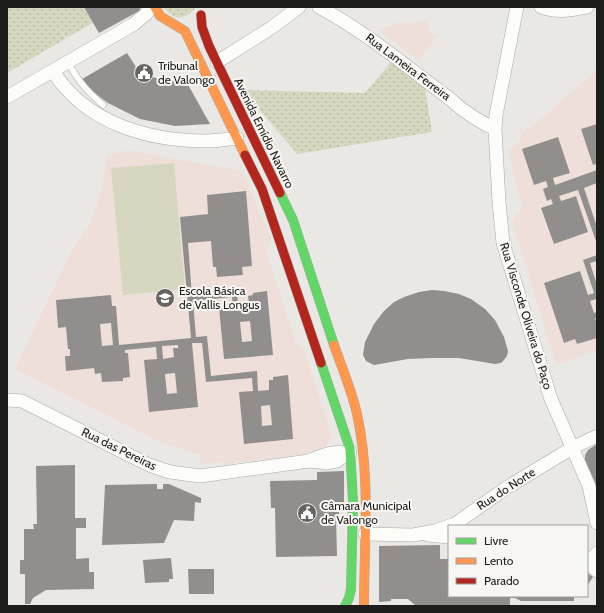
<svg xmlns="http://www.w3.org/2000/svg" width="604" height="613" font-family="Cabin,sans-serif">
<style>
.education{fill:#eee0d9}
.grass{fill:url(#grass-dots)}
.pitch{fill:#d5d8be}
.building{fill:#908f8d;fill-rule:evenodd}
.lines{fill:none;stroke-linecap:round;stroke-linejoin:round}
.lane-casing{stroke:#aaa9a7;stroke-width:7}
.street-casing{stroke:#aaa9a7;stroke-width:14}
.fast-casing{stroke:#aaa9a7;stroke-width:10}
.slow-casing{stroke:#aaa9a7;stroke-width:10}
.jam-casing{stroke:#aaa9a7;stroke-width:10}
.lane{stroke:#fcfcfb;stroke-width:6}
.street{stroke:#fcfcfb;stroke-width:13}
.fast{stroke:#63d668;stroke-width:9}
.slow{stroke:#ff974d;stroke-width:9}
.jam{stroke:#b3261e;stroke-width:9}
.labels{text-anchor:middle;stroke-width:4;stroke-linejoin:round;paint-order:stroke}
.poi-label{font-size:12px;fill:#1d1d1b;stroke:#f8f6f2;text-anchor:start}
.street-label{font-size:12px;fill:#1d1d1b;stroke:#f8f6f2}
</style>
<defs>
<pattern id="grass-dots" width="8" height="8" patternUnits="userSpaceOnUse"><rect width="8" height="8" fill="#d5d8be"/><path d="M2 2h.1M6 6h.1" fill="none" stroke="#b6b9a3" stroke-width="1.8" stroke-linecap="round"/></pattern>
</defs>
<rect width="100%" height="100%" fill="#eae8e5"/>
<path class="education" d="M430,21l-2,11 10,3 -19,26 -39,-29 2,-3 14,-6z
M597,69v282l-41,14 -44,-144 10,-13 -14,-58 12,-9 2,-9 18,-12z
M128,150l114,21 30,69 -6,11 31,94 7,4 28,86 -2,7 -5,5 -12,5 -26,5 -63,7 -4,-2 -19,2 -1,-9 -40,-13 -145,-73 58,-121 16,-23 13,-36 4,-33z"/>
<path class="grass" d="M7,7h77l9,16 -27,15 -8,-14 7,15 -58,34z
M163,7h33c-5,7 -14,13 -23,9 -3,-2 -7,-6 -10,-9z
M391,62l34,26 7,44 -135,22 -54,-64 122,3z"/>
<path class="pitch" d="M174,163l11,126 -62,6 -12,-127z"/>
<path class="building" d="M84,7h55l2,3 -42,23z
M127,53l9,14 -2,1 14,8 16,4 22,1 24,43 -35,2 -35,-7 -32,-16 -16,-12 -10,-12z
M597,124v40l-4,1 -12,-36z
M558,137l12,36 -17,5 2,7 42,-15v13l-13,5 13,39v17l-19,-54 -19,6 2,5 15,-5 12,36 -34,12 -13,-36 12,-4 -2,-5 -4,2 -4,-12 5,-2 -2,-6 -12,4 -12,-36z
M246,191l6,75 -10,1 1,8 -26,2 -1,-10h-3l-2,-26 -23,2 4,53 45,-4 1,14 11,-1 -1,-9 5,-1v-2l14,-2 6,64 -49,4 -5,-51 14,-1 -1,-10 -39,4 3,36 11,-1 4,40 46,-5 1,20 11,-1v-10h4v-3l15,-2 5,64 -49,5 -5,-52 14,-1 -1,-13 -46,4 -4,-39h-10l6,64 -49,5 -5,-52 13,-1 -1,-12 -31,3v3h3l2,24 -7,1v3l-21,1 -1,-9 -6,1 -1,-6 -28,3 -1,-15h5v-7h-2l-2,-22 -8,1 -2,-28 55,-5 1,11h4l3,39 72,-7 -11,-121 28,-3 -1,-19zM250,321l2,20 -10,1 -2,-20zM111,323l2,22 -11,1 -2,-22zM178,345v3h-5l1,9 -11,2 -1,-13zM175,373l2,20 -10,1 -2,-20zM270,405l2,20 -10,1 -1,-20z
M597,255v6l-7,2 7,22v17l-1,-3 -6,2 4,12 3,-1v6h-2l2,5v15l-20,6 -2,-5 -11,4 -20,-60 36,-12 8,24 6,-2 -11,-33z
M432,290l12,1 15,3 12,5 14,10 10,11 9,17 4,14 -1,5 -3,4 -3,3 -6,1 -36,-6h-27l-24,1 -34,6 -8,-4 -3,-6 2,-13 9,-18 10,-13 10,-9 10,-5 15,-5z
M597,444v45l-12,-29v-5l3,-5z
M75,465v53h11v10h-10v31l13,-1v14h5v17l-48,1 -13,8 -3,6h-5v-30h-5v-14h4v-31h10l-1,-5h4l-1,-58z
M344,471v35h-5v11h-3l1,39 -61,1 -1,-49h-4l-1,-27 47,-1v-8z
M157,484v5h6v-5h6l32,14v5l-6,-1 -1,19 -20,-1 -10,23 -62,2 3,-60z
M440,545v14h9v37h125v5h-53l-6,-3h-5v7h-95l-7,-6h-17v2l-12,1v-56z
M171,558l2,21h-4v3l-24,1 -2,-23z
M188,569h26v25h-25z
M587,573l6,4 -6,9z"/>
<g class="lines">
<g class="lane-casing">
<path id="lane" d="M68,62c10,19 19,29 35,43"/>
</g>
<g class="street-casing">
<path id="street" d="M319,7c47,25 88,60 131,92 14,13 28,22 45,30
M517,7l-21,108 -1,14 4,73 4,41 48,156 38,87 8,37
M541,7c16,6 30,3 46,0
M217,62l54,-34 28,-21
M53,71c32,52 95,70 154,70 10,0 20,-2 30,-3
M7,97l127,-73 12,-10 5,-7
M7,400l15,1 127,64 21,7 30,4 109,-15 19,2 9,-2 13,-9
M309,461c17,-8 23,-9 41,-9
M365,534l48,1 22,-4 20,-7 51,-36 66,-40 25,-12
M428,535l21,2
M587,559c5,0 7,-2 10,-6
M587,562l10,9"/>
</g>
<g class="fast-casing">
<path id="fast" d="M280,193l13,27 41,125
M321,363l29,86 3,52 -2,88 -2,9 -4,8"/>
</g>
<g class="slow-casing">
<path id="slow" d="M155,7l5,9 25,15 60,124
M334,345c8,23 18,46 23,69 14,63 7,129 7,192"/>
</g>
<g class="jam-casing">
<path id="jam" d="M201,15l1,12 7,19 71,147
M245,155l17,34 59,174"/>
</g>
<use href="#lane" class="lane"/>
<use href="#street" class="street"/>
<use href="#fast" class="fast"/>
<use href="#slow" class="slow"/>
<use href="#jam" class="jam"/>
</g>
<defs>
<g id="civic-disc" transform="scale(1)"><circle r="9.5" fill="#656462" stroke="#f8f6f2"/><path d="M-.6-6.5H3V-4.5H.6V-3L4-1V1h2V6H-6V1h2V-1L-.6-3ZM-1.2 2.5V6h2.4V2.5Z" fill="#fff"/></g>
<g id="school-disc" transform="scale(1)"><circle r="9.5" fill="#656462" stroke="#f8f6f2"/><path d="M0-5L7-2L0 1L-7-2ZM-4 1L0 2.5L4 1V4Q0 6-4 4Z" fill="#fff"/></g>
</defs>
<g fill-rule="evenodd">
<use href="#civic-disc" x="144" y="73"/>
<use href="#school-disc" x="165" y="298"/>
<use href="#civic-disc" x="307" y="513"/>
</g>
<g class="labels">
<g class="poi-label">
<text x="158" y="70">Tribunal<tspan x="158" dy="14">de Valongo</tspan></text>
<text x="179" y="295">Escola Básica<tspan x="179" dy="14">de Vallis Longus</tspan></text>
<text x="321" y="510">Câmara Municipal<tspan x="321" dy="14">de Valongo</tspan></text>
</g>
<g class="street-label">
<text transform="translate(408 67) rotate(37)" y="4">Rua Lameira Ferreira</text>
<text transform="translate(264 133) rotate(64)" y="4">Avenida Emídio Navarro</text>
<text transform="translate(526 316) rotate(73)" y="4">Rua Visconde Oliveira do Paço</text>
<text transform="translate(119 449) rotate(26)" y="4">Rua das Pereiras</text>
<text transform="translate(506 489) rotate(-33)" y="4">Rua do Norte</text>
</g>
</g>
<rect width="604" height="613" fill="none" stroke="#1d1d1b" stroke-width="16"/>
<rect x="448" y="525" width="140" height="72" fill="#f8f6f2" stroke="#a09f9c"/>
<rect x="456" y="538" width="20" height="6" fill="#63d668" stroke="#a09f9c"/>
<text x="484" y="545" font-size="12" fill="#1d1d1b">Livre</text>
<rect x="456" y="558" width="20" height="6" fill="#ff974d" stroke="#a09f9c"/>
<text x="484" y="565" font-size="12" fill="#1d1d1b">Lento</text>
<rect x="456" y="578" width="20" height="6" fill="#b3261e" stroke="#a09f9c"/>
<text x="484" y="585" font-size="12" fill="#1d1d1b">Parado</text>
</svg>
